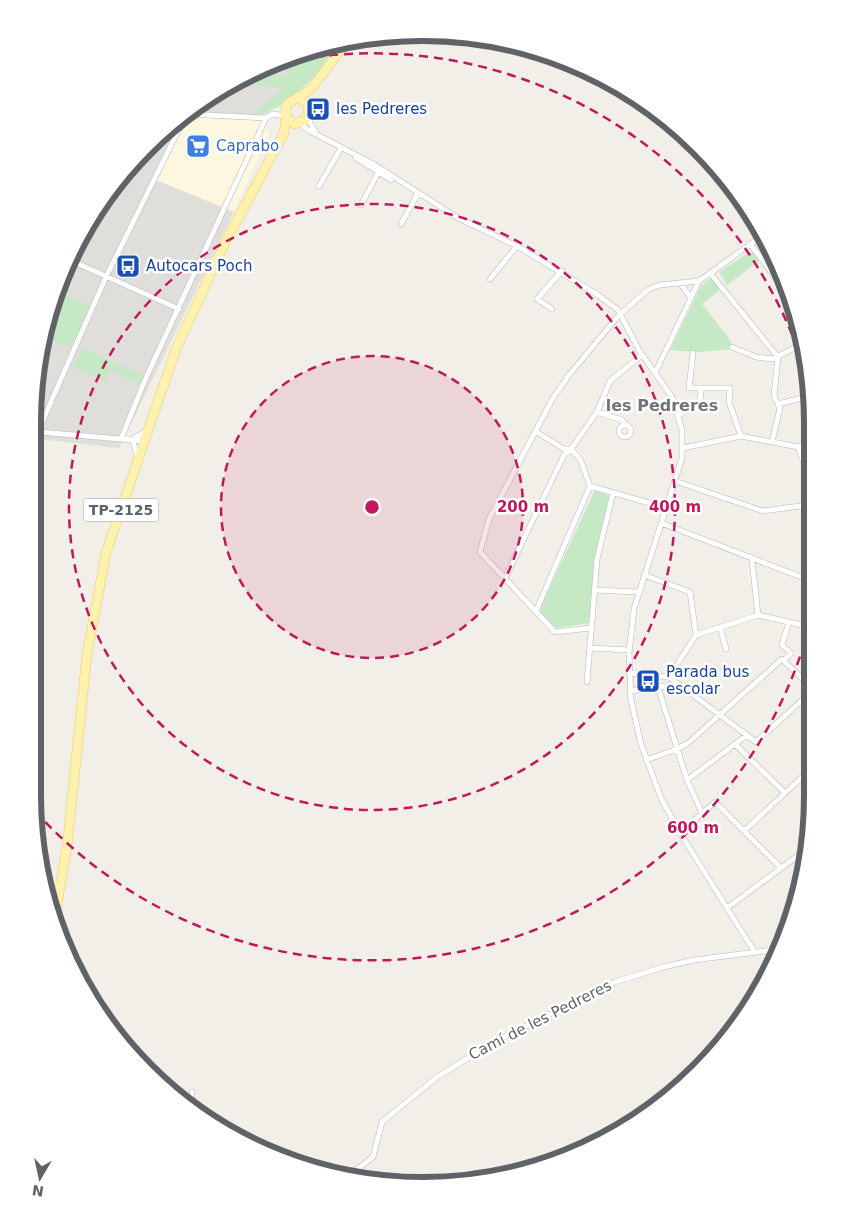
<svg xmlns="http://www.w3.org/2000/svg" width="845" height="1218" font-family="'DejaVu Sans',sans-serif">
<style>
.commercial{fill:#fef7e0}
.industrial{fill:#e0deda}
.green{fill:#c5e8c5}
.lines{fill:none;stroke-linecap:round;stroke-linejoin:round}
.minor-casing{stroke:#b5b8bc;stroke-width:6}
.primary-casing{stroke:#f2c960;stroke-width:10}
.minor{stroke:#fff;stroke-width:5}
.primary{stroke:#fff2af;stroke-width:9}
.ring{fill:none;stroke:#c2185b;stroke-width:2.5;stroke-dasharray:9 6}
.labels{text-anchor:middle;stroke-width:5;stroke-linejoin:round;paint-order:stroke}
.shield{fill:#fff;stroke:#8f9295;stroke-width:1}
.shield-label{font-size:14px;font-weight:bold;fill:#5f6368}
.transit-label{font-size:15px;fill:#164399;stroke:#fff;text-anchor:start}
.shop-label{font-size:15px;fill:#366cbe;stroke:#fff;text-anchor:start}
.street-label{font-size:15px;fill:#5f6368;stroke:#fff}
.neighbourhood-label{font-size:16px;font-weight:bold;fill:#70757a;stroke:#fff}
.rim{fill:none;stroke:#5f6368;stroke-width:6}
.centre{fill:#c2185b;stroke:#fff;stroke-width:2.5}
.ring-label{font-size:15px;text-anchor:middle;font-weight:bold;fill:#c2185b;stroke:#fff;stroke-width:5;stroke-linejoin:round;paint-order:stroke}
</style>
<rect width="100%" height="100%" fill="#f1efe8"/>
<path class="commercial" d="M190,111l74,5 5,18 -35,78 -78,-32 30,-65z"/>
<path class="industrial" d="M339,42l-26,37 -49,37 -74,-5 16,-13 68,-36z
M186,115l-30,65 78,32 -115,236 -81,-9 2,-92 45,-119 62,-81z"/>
<path class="green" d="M339,42c-17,24 -51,73 -85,71l30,-25 -38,-4 27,-14 2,5 3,-1 3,4 8,-4 -1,-4 -6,1 -2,-6 6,-7z
M750,252h4l6,8 -33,25 -8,-13z
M711,278l10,11 -19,15 29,37 1,8 -34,3 -28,-2 31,-64z
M60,292l29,14 -19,42 -23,-10 -7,12z
M82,348l62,28 -5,8 -29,-14 -5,11 -31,-14z
M596,490l13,6 -15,68 -5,59 -33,5 -15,-15 -1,-4 54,-117z"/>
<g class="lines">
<g class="minor-casing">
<path id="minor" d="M186,114l80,4 7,-4 12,2
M309,114l1,9 6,10
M299,123l9,7 67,35 83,53 59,28 81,49 20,15 22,42 32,45 10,33v28l-48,151 -5,44 2,47 10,44 20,54 19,35 74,118
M356,158l35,22
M319,186l22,-38
M361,205l17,-32
M401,224l17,-31
M751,245l36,48
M72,261l107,48
M710,273l68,84
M490,279l27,-33
M680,283l11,15
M552,309l-15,-10 25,-28
M732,347l24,10 17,2 23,-12
M693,353l-4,35h41l-1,14 12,34
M655,373l44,-92
M778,404l28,-7
M597,412l25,8 4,5
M679,415l21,-12 1,-15
M619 431a6 6 0 1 1 12 0a6 6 0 1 1-12 0Z
M39,429l67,-152 80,-162
M535,431l29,18h7l9,10 10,27 76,22
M39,432l105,9
M121,439l24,-59 121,-262
M130,440l17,-9
M133,440l4,17
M772,442l8,-34 -6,-12 4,-39
M798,447l9,24
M683,448l58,-12 57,11 9,-2
M675,481l88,30 45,-6
M661,523l148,57
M752,560l6,55
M644,575l46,17 6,43
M505,578l59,-123 7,-6 26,-37 13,-31 32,-26
M594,590l44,2
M536,611l54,-125
M720,627l6,22
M590,628l-35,4 -75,-80 9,-33 64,-121 16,-23 50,-60 30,-26 11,-4 39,-4 63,-45
M590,648l39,2
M784,660l7,-7 -9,-8 7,-23
M629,673l40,4 87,65 55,-50
M669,677l27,-42 62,-20 52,12
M587,682l10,-123 16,-66
M658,687l29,93 15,33
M630,691l49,-7
M735,744l50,49
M646,760l31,-11 11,-6 94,-84 29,28
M687,780l60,-45
M744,831l68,-63
M680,833l35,-31 66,66
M727,908l80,-59
M191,1104l1,-12
M348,1176l25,-19 9,-35 55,-45 57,-35 121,-60 48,-15 31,-7 79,-10 10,-5"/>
</g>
<g class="primary-casing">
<path id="primary" d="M298,98l9,6 2,7 -4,9 -10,4 -10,-8 2,-12 24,-15 37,-49
M55,916l12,-69 20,-193 19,-101 70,-204 50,-108 58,-108 2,-15"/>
</g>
<use href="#minor" class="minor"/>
<use href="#primary" class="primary"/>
</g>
<circle cx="372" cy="507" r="151" fill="#c2185b" fill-opacity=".12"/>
<g class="ring">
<circle cx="372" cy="507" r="151"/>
<circle cx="372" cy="507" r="303"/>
<path d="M809 628A454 454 0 0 1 35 811M270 65A454 454 0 0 1 805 370"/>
</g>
<defs>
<g id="bus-square" transform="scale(1.25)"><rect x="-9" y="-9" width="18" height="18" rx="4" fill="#1a4fb4" stroke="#fff"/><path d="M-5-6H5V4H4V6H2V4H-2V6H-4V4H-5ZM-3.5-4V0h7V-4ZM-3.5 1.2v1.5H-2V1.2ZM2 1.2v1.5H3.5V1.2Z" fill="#fff"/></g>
<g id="supermarket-square" transform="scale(1.25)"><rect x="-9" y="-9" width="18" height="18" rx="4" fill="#3f7fe0" stroke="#fff"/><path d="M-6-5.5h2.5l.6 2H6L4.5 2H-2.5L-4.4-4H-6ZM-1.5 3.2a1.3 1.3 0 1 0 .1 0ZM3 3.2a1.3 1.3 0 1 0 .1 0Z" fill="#fff"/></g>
</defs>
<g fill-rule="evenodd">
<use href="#bus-square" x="318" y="109"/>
<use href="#supermarket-square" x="198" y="146"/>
<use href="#bus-square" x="128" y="266"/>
<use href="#bus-square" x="648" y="681"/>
</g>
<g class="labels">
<rect class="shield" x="83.5" y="498.5" width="75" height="23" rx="4"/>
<g class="shield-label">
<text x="121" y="515">TP-2125</text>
</g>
<g class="transit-label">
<text x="336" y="114">les Pedreres</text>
<text x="146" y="271">Autocars Poch</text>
<text x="666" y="677">Parada bus<tspan x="666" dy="17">escolar</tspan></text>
</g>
<g class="shop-label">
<text x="216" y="151">Caprabo</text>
</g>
<g class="street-label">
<text transform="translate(540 1020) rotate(-27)" y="5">Camí de les Pedreres</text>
</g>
<g class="neighbourhood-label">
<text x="662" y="411">les Pedreres</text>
</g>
</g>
<path d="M0 0H845V1218H0ZM422 41H423A381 381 0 0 1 804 422V796A381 381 0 0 1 423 1177H422A381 381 0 0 1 41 796V422A381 381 0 0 1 422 41Z" fill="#fff" fill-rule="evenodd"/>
<path class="rim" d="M422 41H423A381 381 0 0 1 804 422V796A381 381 0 0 1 423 1177H422A381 381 0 0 1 41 796V422A381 381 0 0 1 422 41Z"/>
<circle cx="372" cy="507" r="8" class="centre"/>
<g class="ring-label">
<text x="523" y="512">200 m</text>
<text x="675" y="512">400 m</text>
<text x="693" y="833">600 m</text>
</g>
<g transform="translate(40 1178) rotate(189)" stroke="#ffffff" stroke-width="4" paint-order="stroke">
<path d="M0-4L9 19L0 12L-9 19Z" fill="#5f6368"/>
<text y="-8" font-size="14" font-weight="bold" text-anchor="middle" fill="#5f6368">N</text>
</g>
</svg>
